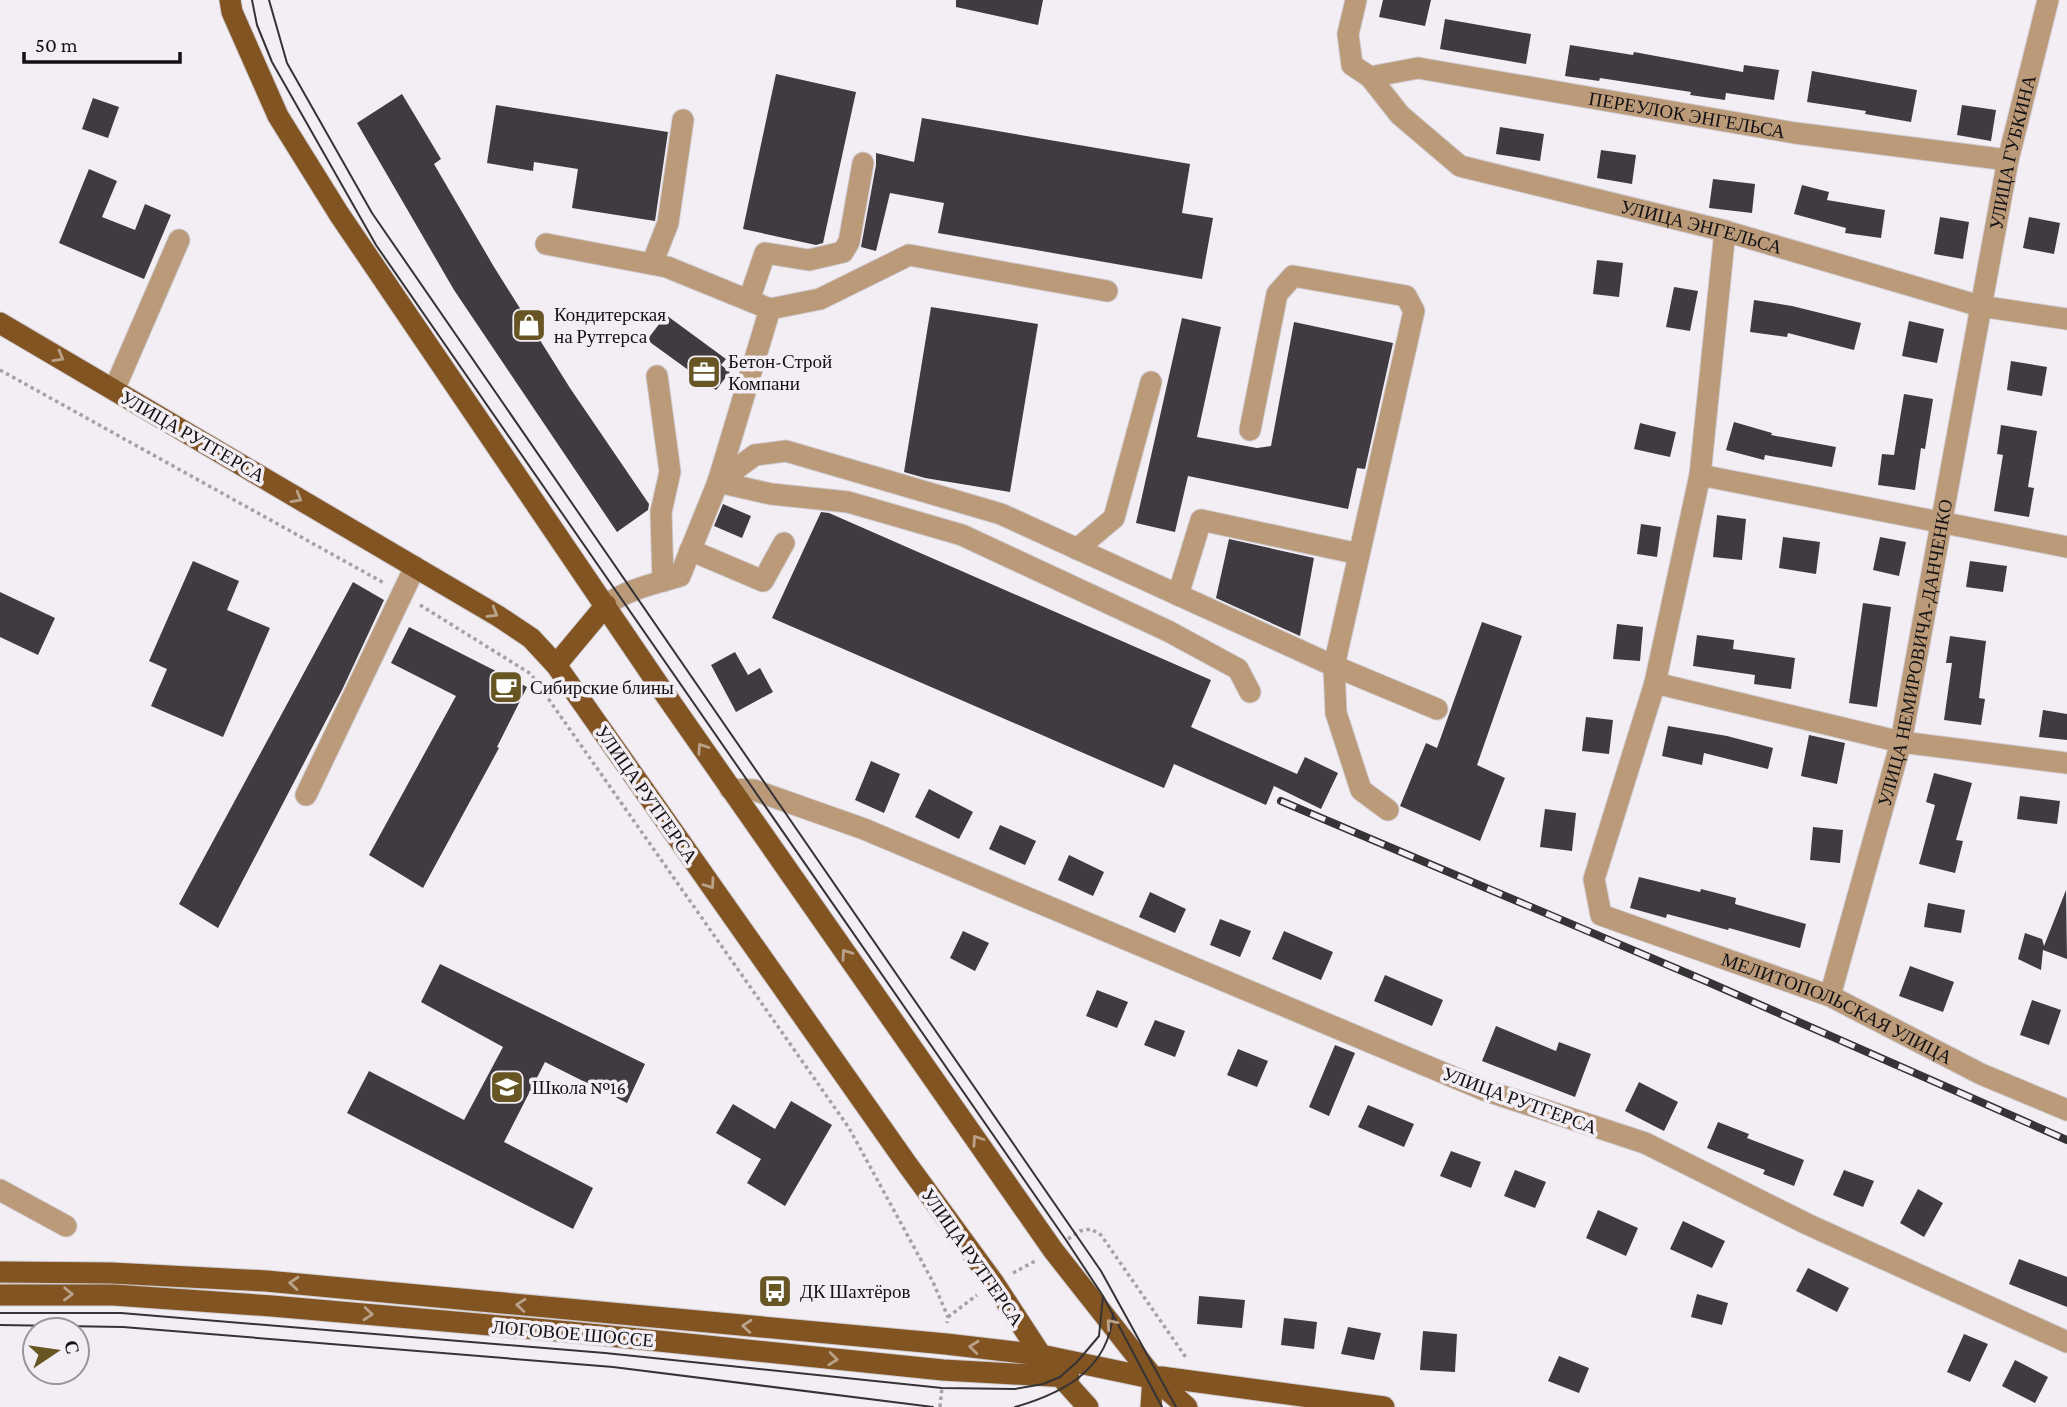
<svg xmlns="http://www.w3.org/2000/svg" width="2067" height="1407" font-family="'Crimson Pro',serif">
<style>
.building{fill:#3f3b40}
.lines{fill:none;stroke-linecap:round;stroke-linejoin:round}
.minor-casing{stroke:#cfcbd0;stroke-width:23}
.major-casing{stroke:#cfcbd0;stroke-width:23}
.path{stroke:#a5a1a6;stroke-width:3.5;stroke-dasharray:3.5 3.5;stroke-linecap:butt}
.minor{stroke:#ba9a79;stroke-width:21}
.major{stroke:#815421;stroke-width:21}
.tram{stroke:#353335;stroke-width:2}
.rail-casing{stroke:#353335;stroke-width:8}
.rail{stroke:#f3eef4;stroke-width:5;stroke-dasharray:16;stroke-linecap:butt}
.oneway{stroke:#baa18a}
.labels{text-anchor:middle;stroke-width:7;stroke-linejoin:round;paint-order:stroke}
.street-label{font-size:19px;fill:#131113;stroke:#f3eef4}
.poi-label{font-size:19px;fill:#131113;stroke:#f3eef4;text-anchor:start}
</style>
<rect width="100%" height="100%" fill="#f3eef4"/>
<path class="building" d="M956,0h87l-5,25 -82,-18z
M1383,0h48l-6,26 -46,-9z
M1445,19l86,15 -5,30 -86,-15z
M1570,45l63,10 1,-3 109,20 1,-7 35,5 -5,30 -48,-7 -1,7 -35,-5 1,-3 -91,-14 -1,3 -34,-5z
M1812,71l105,19 -6,32 -46,-8 1,-3 -59,-9z
M776,74l80,18 -33,151 -7,2 -73,-16z
M402,94l39,65 -7,5 60,103 76,121 79,116 -1,6 -31,22 -163,-242 -97,-167z
M93,98l26,9 -11,31 -26,-9z
M496,105l172,27 -13,89 -83,-13 6,-39 -44,-7 -1,9 -46,-8z
M1962,105l34,5 -5,31 -34,-6z
M922,118l268,46 -8,49 31,5 -11,61 -264,-46 6,-30 -54,-10 -14,58 -15,-4 15,-82v-12l38,9z
M1500,127l44,7 -4,27 -44,-7z
M1601,150l35,5 -4,29 -35,-6z
M89,169l28,12 -15,36 33,13 10,-26 26,11 -27,64 -85,-36z
M1713,179l42,5 -3,29 -43,-5z
M1802,185l27,7 -2,8 58,10 -4,28 -36,-5 1,-5 -52,-14z
M1940,217l29,5 -6,37 -29,-5z
M2029,217l31,6 -6,31 -31,-6z
M1597,260l26,3 -4,34 -26,-3z
M1674,287l24,4 -8,40 -24,-4z
M1754,300l38,6 69,17 -7,27 -66,-17 -1,4 -37,-5z
M931,307l107,17 -28,168 -85,-14 -21,-6z
M666,315l60,44 -5,6 9,7 -14,18 -69,-50z
M1182,318l39,9 -24,110 60,11 14,-2 23,-124 99,21 -28,126 -8,-1 -9,41 -160,-33 -13,56 -39,-9z
M1909,321l35,8 -7,34 -35,-7z
M2011,361l36,6 -5,29 -35,-6z
M1904,394l29,5 -8,50 -4,-1 -6,42 -37,-5 4,-31 12,1z
M1734,422l38,11 -1,2 65,12 -4,20 -67,-12 -1,5 -38,-10z
M1640,423l36,9 -6,25 -36,-8z
M2001,425l36,6 -9,56 6,1 -5,29 -35,-6 9,-56 -6,-1z
M723,504l28,12 -9,22 -28,-12z
M821,512l8,1 382,167 -20,47 106,47 8,-17 33,16 -17,36 -47,-23 -8,19 -92,-41 -10,24 -392,-170z
M1717,515l29,4 -4,41 -29,-3z
M1641,524l20,3 -4,30 -20,-3z
M1783,537l37,5 -4,32 -37,-6z
M1880,537l26,5 -7,34 -26,-6z
M1229,539l85,19 -14,78 -84,-38z
M193,561l46,20 -12,29 43,18 -47,109 -72,-31 16,-37 -18,-8z
M1970,561l37,5 -4,26 -37,-5z
M353,582l31,18 -42,90 -124,238 -39,-24z
M0,592l55,26 -17,37 -38,-18z
M1863,603l28,4 -14,100 -28,-4z
M1482,622l40,14 -45,129 28,13 -25,63 -80,-35 26,-63 11,5z
M1617,624l26,3 -3,34 -27,-2z
M409,627l118,60 -30,60 2,1 -76,140 -54,-33 87,-159 -65,-33z
M1697,635l37,5 -1,9 62,9 -4,31 -37,-5 1,-9 -62,-9z
M1950,636l36,5 -7,57 6,1 -4,26 -37,-5 8,-57h-6z
M735,652l13,23 12,-7 13,24 -37,20 -25,-47z
M2043,710l24,4v26l-28,-3z
M1586,717l27,3 -4,34 -27,-3z
M1668,726l59,10 46,12 -5,21 -64,-16 -2,12 -40,-9z
M1809,735l36,8 -8,41 -36,-8z
M871,761l29,13 -16,39 -29,-13z
M1934,773l38,10 -16,57 7,1 -8,32 -36,-9 16,-59 -9,-3z
M929,789l44,23 -14,27 -44,-22z
M2020,796l40,5 -3,23 -40,-5z
M1545,809l31,4 -4,38 -32,-4z
M1000,825l36,16 -11,24 -36,-16z
M1813,827l30,3 -3,33 -30,-3z
M1069,855l35,17 -11,24 -35,-16z
M1639,877l61,15 1,-3 35,9 -1,6 71,20 -6,24 -71,-20 -1,2 -61,-16 -1,4 -36,-10z
M2066,890l1,69 -24,-9 -2,20 -23,-11 7,-26 17,6 2,7z
M1150,892l36,17 -11,24 -36,-16z
M1928,903l37,7 -4,23 -37,-6z
M1220,919l31,12 -11,26 -30,-12z
M963,931l26,12 -14,28 -25,-13z
M1284,931l49,21 -12,28 -49,-21z
M440,964l205,100 -18,39 -82,-41 -41,80 89,46 -20,41 -226,-116 22,-42 95,49 39,-73 -82,-45z
M1910,966l44,16 -11,30 -44,-16z
M1385,975l58,25 -11,26 -58,-25z
M1097,990l31,12 -11,26 -31,-12z
M2032,1000l29,10 -12,35 -29,-10z
M1155,1020l30,11 -10,26 -31,-12z
M1496,1026l60,25 3,-9 32,12 -16,43 -93,-36z
M1335,1045l20,8 -26,63 -20,-9z
M1238,1049l30,12 -11,26 -30,-12z
M1639,1082l39,20 -14,29 -39,-20z
M791,1101l41,24 -47,81 -38,-23 14,-24 -45,-26 17,-29 42,25z
M1368,1105l46,19 -10,23 -46,-20z
M1718,1122l31,12 -2,4 57,22 -10,26 -31,-12 2,-4 -58,-22z
M1451,1151l30,11 -10,26 -31,-12z
M1515,1170l31,12 -11,26 -31,-12z
M1844,1170l30,11 -11,26 -30,-12z
M1918,1189l25,14 -19,34 -24,-14z
M1598,1210l40,18 -12,28 -40,-18z
M1683,1221l42,20 -13,27 -42,-19z
M2019,1259l48,18v30l-58,-23z
M1808,1268l41,20 -12,24 -41,-21z
M1697,1294l31,9 -6,22 -31,-8z
M1199,1296l46,4 -3,28 -45,-4z
M1284,1318l33,4 -3,27 -33,-4z
M1348,1327l33,6 -7,27 -33,-6z
M1423,1331l34,3 -2,38 -35,-2z
M1964,1334l24,10 -18,38 -23,-10z
M1559,1356l30,12 -10,25 -31,-12z
M2015,1360l33,17 -13,26 -33,-17z"/>
<g class="lines">
<g class="minor-casing">
<g id="minor">
<path id="s1" d="M1356,0l-8,34 4,31 18,12 30,38 60,51 265,65 255,75 87,13"/>
<path id="s2" d="M1370,77l48,-9 377,65 213,27"/>
<path id="s3" d="M1725,231l-25,244 -45,208 -61,196 7,36 229,81 151,78 86,36"/>
<path d="M546,244l121,23 103,42"/>
<path d="M652,264l16,-41 15,-103"/>
<path d="M749,300l16,-47 44,7 34,-8 6,-10 14,-79"/>
<path d="M657,376l13,96 -9,40 2,69"/>
<path d="M114,390l65,-150"/>
<path d="M1250,430l27,-136 16,-18 113,20 8,15 -80,355 2,47 25,77 27,20"/>
<path d="M1700,475l367,72"/>
<path d="M718,482l37,-27 31,-4 215,63 333,152 103,43"/>
<path d="M718,482l53,12 77,8 114,33 206,96 70,38 12,23"/>
<path d="M1077,549l37,-31 37,-136"/>
<path d="M690,550l73,31 21,-38"/>
<path d="M1178,595l23,-75 158,34"/>
<path d="M606,605c22,-16 48,-21 74,-29l38,-94 52,-173 50,-10 89,-44 198,36"/>
<path d="M1655,683l246,59 166,21"/>
<path d="M730,789l24,1 110,39 620,261 161,53 162,81 260,118"/>
<path d="M306,795l109,-228"/>
<path id="s4" d="M1830,996l71,-254 107,-582 40,-160"/>
<path d="M0,1190l66,36"/>
</g>
</g>
<g class="major-casing">
<path id="major" d="M230,0l2,12 46,104 61,98 321,473 393,563 100,127 34,30
M0,323l498,293 33,22 25,27 351,499 87,119 47,72 47,52
M556,665l50,-60
M0,1272l111,1 155,8 680,63 95,11 105,22h15l223,30
M0,1295h114l158,11 298,26 373,38 126,7
M1151,1407l2,-30"/>
</g>
<path class="path" d="M0,370l384,213
M420,605l111,69 318,454 84,154 15,35 -1,6
M1068,1239l12,-8 11,-2 10,6 86,124
M1013,1273l24,-13
M948,1317l29,-22
M940,1407l2,-19"/>
<use href="#minor" class="minor"/>
<use href="#major" class="major"/>
<path class="tram" d="M252,0l5,25 15,37 104,183 690,995 37,56 59,111
M269,0l18,63 85,150 729,1058 75,136
M0,1313h121l484,40 337,35 73,1 28,-5 17,-7 17,-15 22,-26 4,-40
M0,1325l123,2 490,40 320,40
M1015,1407c49,-14 94,-38 98,-94"/>
<g class="rail-casing">
<path id="rail" d="M1281,801l427,181 359,158"/>
</g>
<use href="#rail" class="rail"/>
</g>
<defs><path id="oneway-chevron" d="M-2-3.5L2.5 0L-2 3.5" fill="none" stroke-width="1.6" stroke-linecap="round" stroke-linejoin="round" transform="scale(1.75)"/></defs>
<g class="oneway">
<use href="#oneway-chevron" transform="translate(59 357) rotate(30)"/>
<use href="#oneway-chevron" transform="translate(297 498) rotate(30)"/>
<use href="#oneway-chevron" transform="translate(493 613) rotate(31)"/>
<use href="#oneway-chevron" transform="translate(702 748) rotate(-124)"/>
<use href="#oneway-chevron" transform="translate(710 884) rotate(55)"/>
<use href="#oneway-chevron" transform="translate(846 954) rotate(-125)"/>
<use href="#oneway-chevron" transform="translate(977 1140) rotate(-124)"/>
<use href="#oneway-chevron" transform="translate(294 1283) rotate(-175)"/>
<use href="#oneway-chevron" transform="translate(68 1294) rotate(1)"/>
<use href="#oneway-chevron" transform="translate(521 1305) rotate(-175)"/>
<use href="#oneway-chevron" transform="translate(368 1314) rotate(5)"/>
<use href="#oneway-chevron" transform="translate(1111 1324) rotate(-131)"/>
<use href="#oneway-chevron" transform="translate(747 1326) rotate(-175)"/>
<use href="#oneway-chevron" transform="translate(974 1347) rotate(-174)"/>
<use href="#oneway-chevron" transform="translate(833 1359) rotate(6)"/>
</g>
<defs>
<g id="shop-square" transform="scale(1.75)"><rect x="-9" y="-9" width="18" height="18" rx="4" fill="#675624" stroke="#f3eef4"/><path d="M-5-2.5h2.3a2.7 3.5 0 0 1 5.4 0H5L5.5 6h-11ZM-1.5-2.5h3a1.5 2.3 0 0 0-3 0Z" fill="#fff"/></g>
<g id="office-square" transform="scale(1.75)"><rect x="-9" y="-9" width="18" height="18" rx="4" fill="#675624" stroke="#f3eef4"/><path d="M-6-3h4V-5.5h4V-3h4V5H-6ZM-1-4.5V-3h2v-1.5ZM-6 0V1H6V0Z" fill="#fff"/></g>
<g id="cafe-square" transform="scale(1.75)"><rect x="-9" y="-9" width="18" height="18" rx="4" fill="#675624" stroke="#f3eef4"/><path d="M-5.5-4.5H6V0H3Q3 3.5 0 3.5H-2.5Q-5.5 3.5-5.5 0ZM3-3.2v2h1.7v-2ZM-6 4.5H4V6H-6Z" fill="#fff"/></g>
<g id="school-square" transform="scale(1.75)"><rect x="-9" y="-9" width="18" height="18" rx="4" fill="#675624" stroke="#f3eef4"/><path d="M0-5L7-2L0 1L-7-2ZM-4 1L0 2.5L4 1V4Q0 6-4 4Z" fill="#fff"/></g>
<g id="bus-square" transform="scale(1.75)"><rect x="-9" y="-9" width="18" height="18" rx="4" fill="#675624" stroke="#f3eef4"/><path d="M-5-6H5V4H4V6H2V4H-2V6H-4V4H-5ZM-3.5-4V0h7V-4ZM-3.5 1.2v1.5H-2V1.2ZM2 1.2v1.5H3.5V1.2Z" fill="#fff"/></g>
</defs>
<g fill-rule="evenodd">
<use href="#shop-square" x="529" y="325"/>
<use href="#office-square" x="704" y="372"/>
<use href="#cafe-square" x="506" y="687"/>
<use href="#school-square" x="507" y="1087"/>
<use href="#bus-square" x="775" y="1291"/>
</g>
<g class="labels">
<g class="street-label">
<text dy="7" stroke="none"><textPath href="#s2" startOffset="322">ПЕРЕУЛОК ЭНГЕЛЬСА</textPath></text>
<text dy="7" stroke="none"><textPath href="#s4" startOffset="864">УЛИЦА ГУБКИНА</textPath></text>
<text dy="7" stroke="none"><textPath href="#s1" startOffset="464">УЛИЦА ЭНГЕЛЬСА</textPath></text>
<text transform="translate(193 436) rotate(30)" y="7">УЛИЦА РУТГЕРСА</text>
<text dy="7" stroke="none"><textPath href="#s4" startOffset="354">УЛИЦА НЕМИРОВИЧА-ДАНЧЕНКО</textPath></text>
<text transform="translate(647 794) rotate(55)" y="7">УЛИЦА РУТГЕРСА</text>
<text dy="7" stroke="none"><textPath href="#s3" startOffset="954">МЕЛИТОПОЛЬСКАЯ УЛИЦА</textPath></text>
<text transform="translate(1520 1100) rotate(20)" y="7">УЛИЦА РУТГЕРСА</text>
<text transform="translate(973 1257) rotate(55)" y="7">УЛИЦА РУТГЕРСА</text>
<text transform="translate(573 1333) rotate(5)" y="7">ЛОГОВОЕ ШОССЕ</text>
</g>
<g class="poi-label">
<text x="554" y="321">Кондитерская<tspan x="554" dy="22">на Рутгерса</tspan></text>
<text x="728" y="368">Бетон-Строй<tspan x="728" dy="22">Компани</tspan></text>
<text x="530" y="694">Сибирские блины</text>
<text x="532" y="1094">Школа №16</text>
<text x="800" y="1298">ДК Шахтёров</text>
</g>
</g>
<g transform="translate(56 1351) rotate(77)"><circle r="33" fill="#f3eef4" stroke="#99969a" stroke-width="2"/>
<path d="M0-5L12 26L0 18L-12 26Z" fill="#675624"/>
<text y="-10" font-size="19" font-weight="bold" text-anchor="middle" fill="#131113">С</text>
</g>
<path d="M24 52v10h156v-10" fill="none" stroke="#131113" stroke-width="3.5"/>
<text x="35" y="52" font-size="21" fill="#131113" stroke="#f3eef4" stroke-width="5" paint-order="stroke">50 m</text>
</svg>
